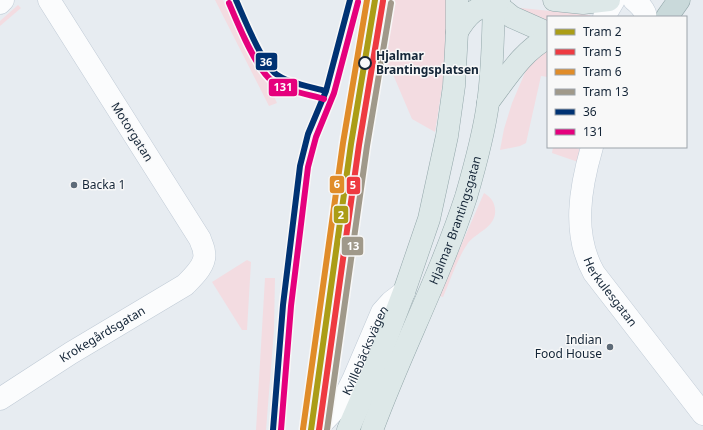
<svg xmlns="http://www.w3.org/2000/svg" width="703" height="430" font-family="'Noto Sans',sans-serif">
<style>
.green{fill:#f3dce1}
.lines{fill:none;stroke-linecap:round;stroke-linejoin:round}
.minor-casing{stroke:#c0cbd6;stroke-width:23}
.major-casing{stroke:#93a7aa;stroke-width:23}
.highway-casing{stroke:#93a7aa;stroke-width:23}
.minor{stroke:#fbfcfd;stroke-width:22}
.major{stroke:#dde8e8;stroke-width:22}
.highway{stroke:#c9d9da;stroke-width:22}
.bus-1-casing{stroke:#f8f8f8;stroke-width:9}
.bus-2-casing{stroke:#f8f8f8;stroke-width:9}
.bus-1{stroke:#003273;stroke-width:6}
.bus-2{stroke:#e5007d;stroke-width:6}
.tram-1-casing{stroke:#f8f8f8;stroke-width:9}
.tram-2-casing{stroke:#f8f8f8;stroke-width:9}
.tram-3-casing{stroke:#f8f8f8;stroke-width:9}
.tram-4-casing{stroke:#f8f8f8;stroke-width:9}
.tram-1{stroke:#ab9d16;stroke-width:6}
.tram-2{stroke:#ee3a41;stroke-width:6}
.tram-3{stroke:#e08c29;stroke-width:6}
.tram-4{stroke:#a0998a;stroke-width:6}
.stop-dot{fill:#f8f8f8;stroke:#142537;stroke-width:2}
.poi-dot{fill:#5e6b78;stroke:#f8f8f8;stroke-width:1.5}
.labels{text-anchor:middle;stroke-width:3;stroke-linejoin:round;paint-order:stroke}
.stop-label{font-size:12px;font-weight:bold;fill:#142537;stroke:#f8f8f8;text-anchor:start}
.street-label{font-size:12px;fill:#142537;stroke:#f8f8f8}
.poi-label{font-size:12px;fill:#142537;stroke:#f8f8f8;text-anchor:start}
.line-badge{stroke:#f8f8f8;stroke-width:1.5}
.badge-label{font-size:11px;text-anchor:middle;font-weight:bold;fill:#fff}
</style>
<rect width="100%" height="100%" fill="#e7ecf1"/>
<path class="green" d="M215,0h8l37,74 6,7 7,5 -1,6 5,11 -8,3z
M390,0h57l-2,69 -10,63 -23,-13 -23,-54 -9,-2z
M18,5l3,3 -21,18v-5z
M521,8l69,7 1,2h-43v6l-28,-11z
M548,51v26l-7,-1 -15,67 -6,3 -20,4 4,-21 8,-26 15,-35 18,-16z
M553,147h20l6,2 4,6 -2,8 -29,-10z
M484,193c8,5 12,11 11,21 -2,14 -19,19 -27,29 -11,16 -17,36 -25,54l-4,-1z
M247,260l4,2 -4,68h-5l-30,-48z
M265,278h10l-1,52 -8,100h-10z"/>
<g class="lines">
<g class="minor-casing">
<g id="minor">
<path d="M634,0c5,4 11,10 12,17"/>
<path d="M0,3l3,-3"/>
<path d="M604,17l10,-17"/>
<path id="s1" d="M592,147c-12,41 -20,87 2,126l109,141"/>
<path id="s2" d="M0,399l71,-46 114,-68c8,-8 22,-21 19,-33 0,-4 -3,-9 -4,-13l-151,-239"/>
<path id="s3" d="M313,430l10,-8 19,-20 11,-22 29,-68 9,-10 13,-10"/>
</g>
</g>
<g class="major-casing">
<g id="major">
<path d="M491,0l21,17 36,16"/>
<path d="M554,0l29,3 26,-3"/>
<path d="M457,32c13,-22 19,-23 42,-32"/>
<path d="M488,102c18,-23 34,-51 60,-64"/>
<path d="M348,430l27,-62 29,-76 25,-73 18,-83 7,-50 3,-54v-32"/>
<path id="s4" d="M372,430c29,-79 68,-153 94,-233 9,-31 18,-63 22,-94 5,-34 5,-69 6,-103"/>
</g>
</g>
<g class="highway-casing">
<path id="highway" d="M667,17l12,-17"/>
</g>
<use href="#minor" class="minor"/>
<use href="#major" class="major"/>
<use href="#highway" class="highway"/>
<g class="bus-1-casing">
<path id="bus-1" d="M236,0c8,18 26,63 40,74 11,9 36,13 50,17
M273,430l10,-125 17,-139 8,-32 18,-43 24,-91"/>
</g>
<g class="bus-2-casing">
<path id="bus-2" d="M229,3c8,19 27,66 43,78 14,10 35,13 52,18
M281,430l10,-124 17,-139 8,-30 18,-44 24,-91"/>
</g>
<use href="#bus-1" class="bus-1"/>
<use href="#bus-2" class="bus-2"/>
<g class="tram-1-casing">
<path id="tram-1" d="M311,430l40,-286 24,-144"/>
</g>
<g class="tram-2-casing">
<path id="tram-2" d="M319,430l40,-285 24,-144"/>
</g>
<g class="tram-3-casing">
<path id="tram-3" d="M303,429l40,-286 24,-143"/>
</g>
<g class="tram-4-casing">
<path id="tram-4" d="M327,430l40,-284 24,-143"/>
</g>
<use href="#tram-1" class="tram-1"/>
<use href="#tram-2" class="tram-2"/>
<use href="#tram-3" class="tram-3"/>
<use href="#tram-4" class="tram-4"/>
</g>
<circle class="stop-dot" cx="365" cy="63" r="6"/>
<g class="poi-dot">
<circle cx="74" cy="185" r="4"/>
<circle cx="610" cy="347" r="4"/>
</g>
<g class="labels">
<g class="stop-label">
<text x="376" y="60">Hjalmar<tspan x="376" dy="14">Brantingsplatsen</tspan></text>
</g>
<g class="street-label">
<text transform="translate(132 132) rotate(58)" y="4">Motorgatan</text>
<text dy="4" stroke="none"><textPath href="#s4" startOffset="226">Hjalmar Brantingsgatan</textPath></text>
<text dy="4" stroke="none"><textPath href="#s1" startOffset="154">Herkulesgatan</textPath></text>
<text dy="4" stroke="none"><textPath href="#s2" startOffset="121">Krokegårdsgatan</textPath></text>
<text dy="4" stroke="none"><textPath href="#s3" startOffset="97">Kvillebäcksvägen</textPath></text>
</g>
<g class="poi-label">
<text x="82" y="189">Backa 1</text>
<text x="602" y="344" text-anchor="end">Indian<tspan x="602" dy="14">Food House</tspan></text>
</g>
</g>
<g class="line-badge">
<rect x="255" y="52" width="23" height="19" rx="4" fill="#003273"/>
<rect x="268" y="78" width="30" height="19" rx="4" fill="#e5007d"/>
<rect x="329" y="175" width="16" height="19" rx="4" fill="#e08c29"/>
<rect x="346" y="176" width="15" height="19" rx="4" fill="#ee3a41"/>
<rect x="333" y="205" width="16" height="19" rx="4" fill="#ab9d16"/>
<rect x="341" y="236" width="23" height="20" rx="4" fill="#a0998a"/>
</g>
<g class="badge-label">
<text x="266" y="66">36</text>
<text x="283" y="91">131</text>
<text x="337" y="188">6</text>
<text x="353" y="189">5</text>
<text x="341" y="219">2</text>
<text x="353" y="250">13</text>
</g>
<rect x="547" y="16" width="140" height="132" fill="#f8f8f8" stroke="#9da4ab"/>
<rect x="555" y="29" width="20" height="6" fill="#ab9d16" stroke="#9da4ab"/>
<text x="583" y="36" font-size="12" fill="#142537">Tram 2</text>
<rect x="555" y="49" width="20" height="6" fill="#ee3a41" stroke="#9da4ab"/>
<text x="583" y="56" font-size="12" fill="#142537">Tram 5</text>
<rect x="555" y="69" width="20" height="6" fill="#e08c29" stroke="#9da4ab"/>
<text x="583" y="76" font-size="12" fill="#142537">Tram 6</text>
<rect x="555" y="89" width="20" height="6" fill="#a0998a" stroke="#9da4ab"/>
<text x="583" y="96" font-size="12" fill="#142537">Tram 13</text>
<rect x="555" y="109" width="20" height="6" fill="#003273" stroke="#9da4ab"/>
<text x="583" y="116" font-size="12" fill="#142537">36</text>
<rect x="555" y="129" width="20" height="6" fill="#e5007d" stroke="#9da4ab"/>
<text x="583" y="136" font-size="12" fill="#142537">131</text>
</svg>
